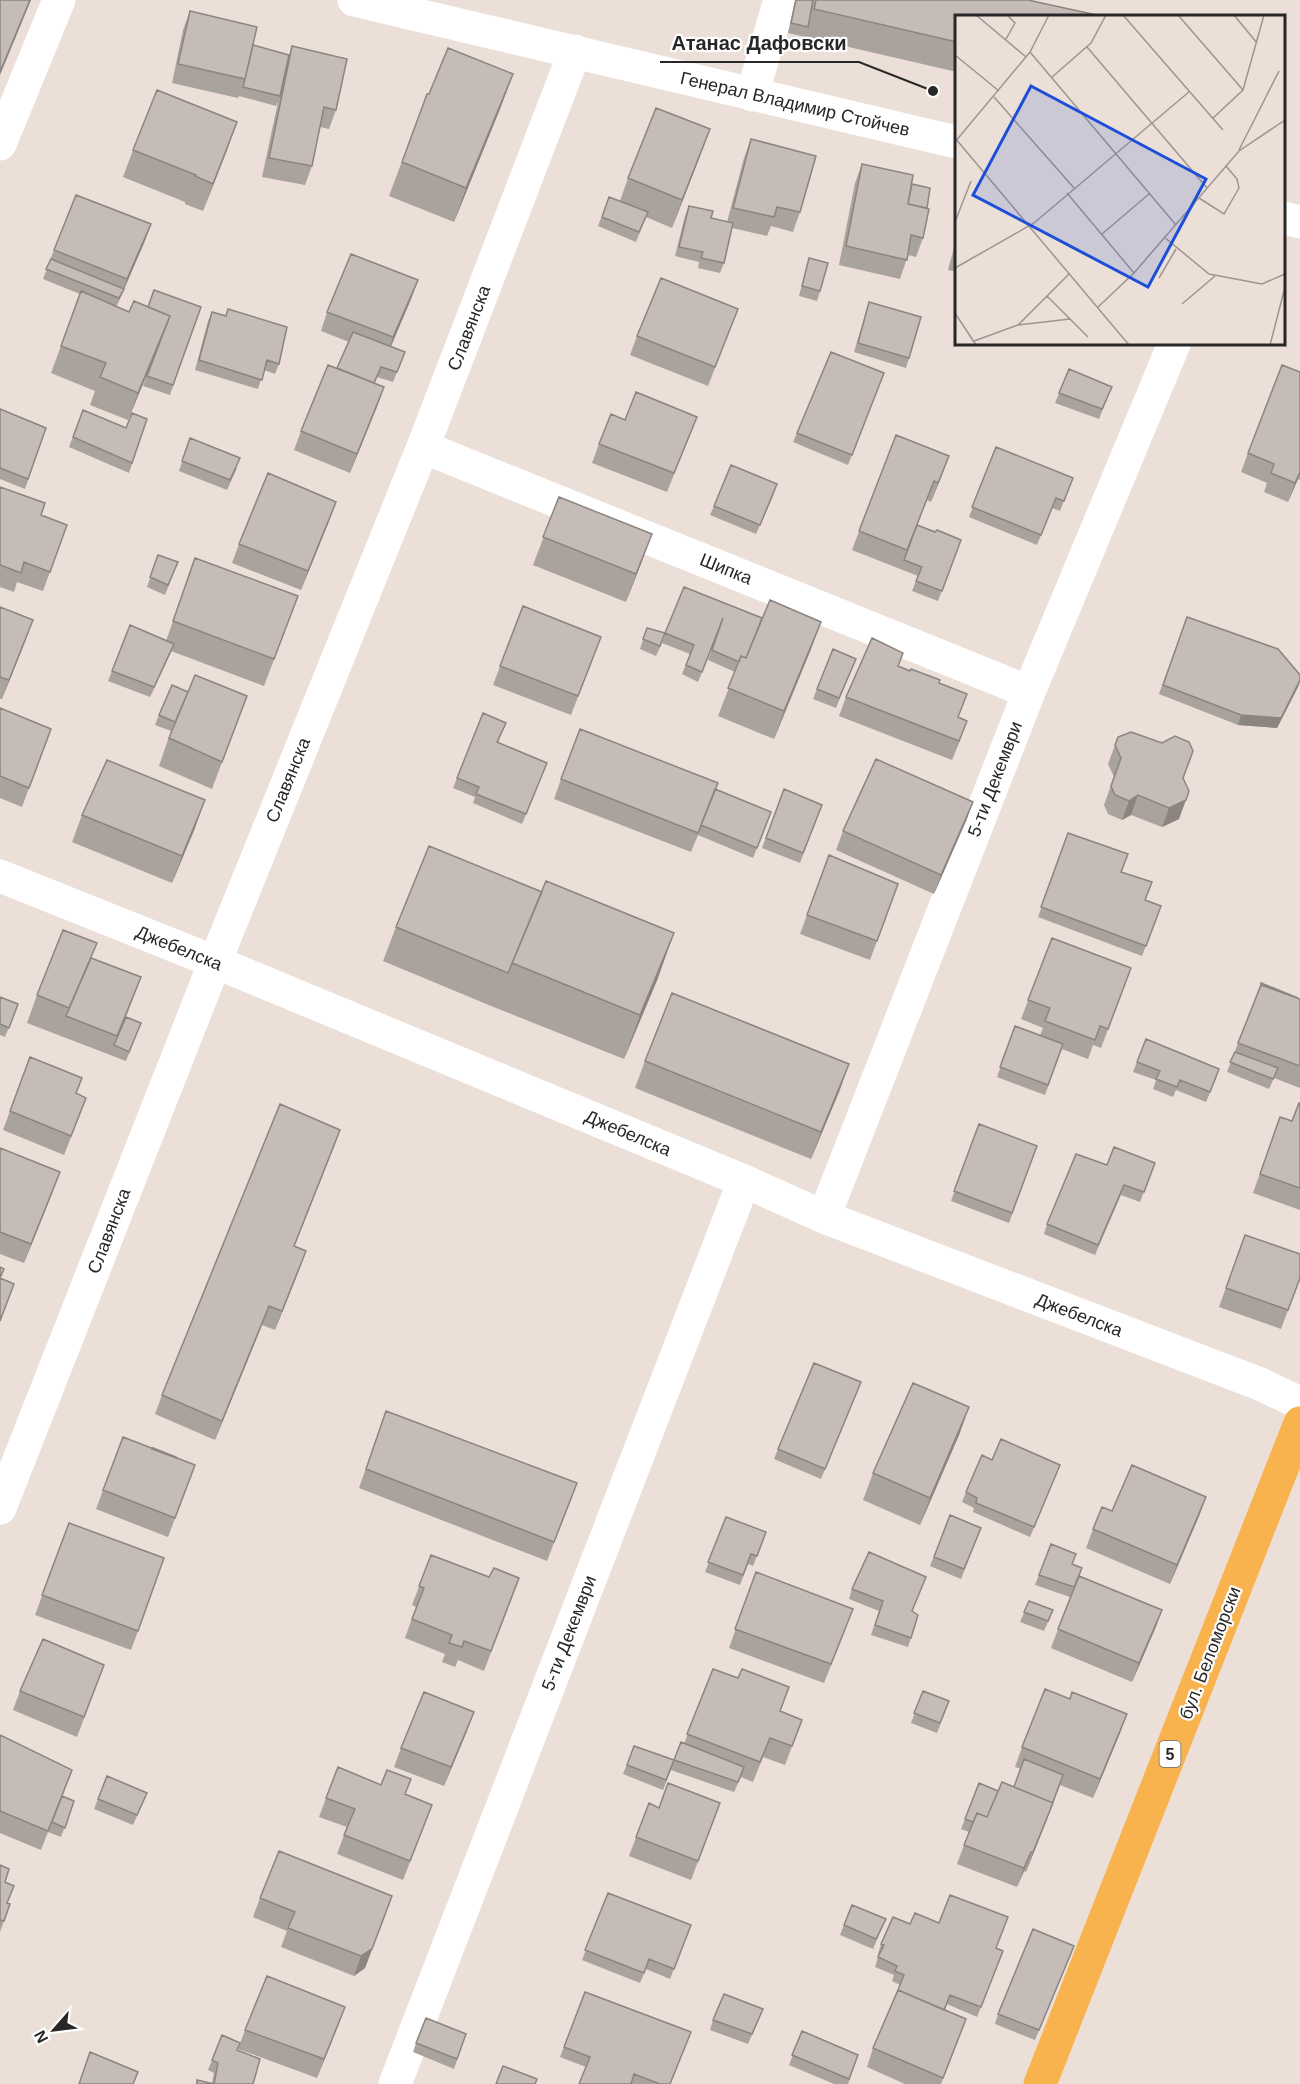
<svg xmlns="http://www.w3.org/2000/svg" width="1300" height="2084" font-family="Helvetica,sans-serif">
<style>
.lines{fill:none;stroke-linecap:round;stroke-linejoin:round}
.minor{stroke:#fff;stroke-width:33}
.primary{stroke:#f9b34e;stroke-width:33}
.wall{fill:#aaa29d}
.shaded-wall{fill:#8b8480}
.building{fill:#c6bcb7;stroke:#8b8480;stroke-width:1.5}
.labels{text-anchor:middle;stroke-width:4.5;stroke-linejoin:round;paint-order:stroke}
.shield{fill:#fff;stroke:#686868;stroke-width:1.5}
.shield-label{font-size:16px;font-weight:bold;fill:#272727}
.street-label{font-size:18px;fill:#272727;stroke:#fff}
.inset-road{fill:none;stroke:#9d9591;stroke-width:1.5}
.view{fill:#1d4ed8;fill-opacity:0.15;stroke:#1d4ed8;stroke-width:3}
.inset-edge{fill:none;stroke:#272727;stroke-width:3}
.leader{fill:none;stroke:#272727;stroke-width:2}
.callout-dot{fill:#272727;stroke:#fff;stroke-width:2}
.callout-label{font-size:20px;text-anchor:middle;font-weight:bold;fill:#272727;stroke:#fff;stroke-width:4.5;stroke-linejoin:round;paint-order:stroke}
</style>
<rect width="100%" height="100%" fill="#ebdfd7"/>
<g class="lines">
<path class="minor" d="M354,0l602,142
M752,95l28,-95
M0,144l59,-144
M1284,218l16,4
M423,447l606,245
M0,876l215,86 529,219 80,36 436,167 40,19
M824,1217l205,-525 145,-348
M0,1508l215,-546 208,-515 152,-396
M395,2084l349,-903"/>
<path class="primary" d="M1040,2084l260,-661"/>
</g>
<path class="wall" d="M795,0h233l-71,16v56l-169,-39z
M190,11l63,34 36,10 3,-9 44,64 -7,19 -9,-2 -8,39 -7,19 -43,-8 16,-75 -2,4 -37,-10 -1,2 -66,-15 11,-53z
M513,74l-13,35 -46,113 -65,-26 38,-102z
M751,139l49,73 -7,20 -22,-6 -4,10 -35,-8 -8,35 -4,10 -22,-5 1,-6 -24,-6 10,-40 4,-10 22,12 16,4 17,-64z
M133,150h94l-24,61 -18,-7v-2l-62,-25z
M700,156l-28,72 -26,-11 -10,25 -38,-16 11,-29 11,4 8,-23z
M862,164l50,20 15,24 -4,30 -7,19 -8,-2 -8,24 -61,-14 16,-82z
M151,224l-7,19 -28,64 13,5 19,-5h53l-31,88 -27,-9 5,-14 -20,48 -38,-15 5,-14 -44,-18 29,-79 -37,-15 11,-29z
M957,237v35l-9,-2z
M809,258l11,33 -3,10 -18,-5z
M418,280l-7,19 -21,48 15,5 -12,30 -16,-5 -3,7 10,3 -34,86 -56,-23 7,-19 36,-63 12,-26 -28,-11 6,-19z
M869,302l40,56 -3,10 -52,-16z
M228,309l51,55 -4,10 -11,-4 -6,19 -63,-19 13,-49 4,-9 13,4z
M738,309l-30,77 -78,-31 7,-19z
M1300,372v108l-2,-1 -10,23 -24,-10 3,-9 -26,-11 7,-19z
M884,373l-36,92 -55,-23 4,-9z
M1112,387l-13,32 -44,-16 4,-10z
M0,409l46,19 -21,61 -25,-10z
M83,410l43,18 21,-9 -18,54 -60,-26z
M697,417l-30,75 -75,-29 7,-19 26,-24z
M896,435l46,40 -11,27 -4,-2 -10,25 44,15 -23,61 -26,-10 6,-15 -66,-26z
M190,438l47,30 -10,22 -48,-19z
M996,447l77,31 -13,33 -8,-3 -15,37 -68,-28z
M0,487l41,28 26,10 -24,66 -26,-9 -3,10 -14,-5z
M774,494l-18,40 -46,-19 4,-9z
M559,497l83,64 -16,41 -93,-37z
M329,521l-28,69 -69,-27 7,-19z
M158,555l20,7 -13,33 -18,-8z
M195,558l103,38 -34,90 -93,-35 -21,46 -42,-16 4,-10 54,-30z
M684,587l78,31 8,-18 51,22 -10,27 -37,90 -56,-23 17,-44 -27,-12 12,-32 -22,54 -16,-8 8,-20 -28,-11z
M523,606l78,31 -30,78 -78,-30z
M0,607l26,32 -24,60h-2z
M1187,617l113,58v6l-2,6 -21,41 -39,-3 -79,-31z
M647,628l15,15 -6,13 -16,-7z
M856,659l-20,49 -23,-9 4,-10z
M898,666l41,17 19,35 9,3 -15,39 -113,-44 7,-19z
M188,692l59,4 -35,93 -53,-23 12,-35 -16,-6 4,-10z
M0,708l51,21 -29,78 -22,-9z
M483,713l23,10 -8,20 45,30 -21,51 -49,-21 2,-6 -22,-9z
M1118,737l65,42 -4,40 -17,8 -31,-12 -9,5 -14,-6 -4,-9 10,-28 -6,-13z
M561,779l154,10 56,23 -18,46 -55,-23 -7,17 -137,-53z
M784,789l38,16 -22,58 -38,-15z
M973,802l-7,19 -32,73 -98,-44 7,-19z
M82,815l113,13 -23,55 -100,-41z
M1068,833l54,39 23,28 16,6 -19,50 -104,-39z
M829,855l69,29 -28,76 -70,-26z
M396,927l262,51 -34,81 -128,-51 -113,-47z
M1052,938l79,30 -30,80 -8,-3 -5,14 -26,-10 -17,46 -48,-18 18,-51 25,9 3,-7 -22,-9z
M92,958l49,19 -15,40 15,6 -15,38 -99,-38 10,-28z
M1261,983l39,16v89l-26,-10 -5,11 -42,-17z
M0,997l18,7 -13,33 -5,-2z
M1146,1039l70,40 -10,23 -30,-12 -3,7 -20,-8 3,-9 -23,-8z
M30,1057l52,21 -6,15 3,24 -15,38 -61,-25z
M645,1061l204,3 -10,28 -28,67 -176,-71z
M1300,1103v107l-47,-17 27,-76 12,4z
M979,1124l58,22 -28,77 -58,-22z
M340,1130l-46,116 5,24 -24,60 -13,-5 -47,115 -60,-26 7,-19z
M0,1148l53,43 -29,72 -24,-9z
M1155,1163l-15,39 -19,-7 -26,60 -51,-21 3,-10 60,-59z
M1245,1235l55,43 -19,51 -62,-22z
M861,1382l-40,97 -47,-20 4,-10z
M969,1407l-10,28 -39,90 -57,-25 10,-27z
M386,1411l191,72 -30,78 -188,-73z
M123,1437l72,28 -27,72 -72,-28z
M992,1460l64,15 -26,62 -57,-25 1,-4 -12,-6 4,-10z
M1206,1497l-7,19 -29,68 -84,-36 7,-19 19,-18z
M950,1515l31,13 -20,51 -31,-13z
M726,1517l40,15 -13,34 -5,-2 -8,21 -35,-13z
M69,1523l69,108 -7,19 -96,-35z
M1051,1544l21,20 7,12 83,34 -7,19 -23,53 -81,-34 19,-51 -35,-12z
M431,1555l58,22 30,1 -35,93 -26,-11 -3,7 -13,-5 3,-8 -40,-16 11,-31 -4,-2z
M756,1572l90,56 -22,55 -95,-35z
M852,1589l60,22 -1,27 -3,9 -37,-12 8,-24 -30,-12z
M1029,1601l24,9 -9,21 -24,-9z
M104,1665l-27,72 -64,-27 7,-19z
M713,1669l67,42 22,9 -17,45 -22,-8 -10,25 -12,-5 -7,15 -63,-22 -8,20 -40,-16 11,-28 40,14 10,-16z
M923,1691l26,10 -12,32 -26,-10z
M467,1731l-23,55 -50,-19 7,-19z
M1120,1733l-27,65 -33,-13 -34,87 -2,-1 -7,16 -60,-23 12,-32 -8,-3 4,-10 33,-28 16,-4 7,-18 -6,-2 7,-20z
M0,1735l62,61 12,5 -13,36 -13,-5 -7,18 -41,-17z
M107,1776l40,17 -14,32 -39,-16z
M381,1785l51,20 -29,75 -66,-26 10,-27 -28,-10 7,-19z
M649,1803l10,5 61,-5 -29,77 -62,-24z
M0,1865l5,17 3,21 2,1 -10,28z
M608,1893l83,32 -21,54 -24,-10 -6,14 -58,-23z
M260,1898l125,17 -20,53 -11,8 -73,-29 6,-16 -34,-14z
M886,1919l-13,30 -33,-14 4,-10z
M910,1924l86,24 7,3 -26,66 -30,-13 -2,6 14,28 -18,46h-36l-38,-17 6,-19 27,-63 -8,-4 2,-6 -19,-8 4,-13h-1l3,-10z
M1070,1956l-35,84 -40,-16 3,-10z
M585,1992l86,92h-92l7,-17 -26,-10z
M345,2007l-28,71 -79,-29 7,-19z
M759,2019l-11,25 -38,-14 3,-10z
M802,2031l56,24 -10,29h-14l-45,-19z
M466,2034l-12,35 -41,-17 3,-9z
M222,2035l15,15 16,34h-57l1,-4 15,3 2,-10 -6,-3z"/>
<path class="shaded-wall" d="M30,0h1l-31,75v-3z
M513,74l-13,35 -46,113 12,-34z
M237,122l-10,28 -24,61 10,-27z
M710,129l-10,27 -28,72 10,-28z
M151,224l-7,19 -28,65 11,-29z
M418,280l-7,19 -24,57 6,-19z
M170,316l-10,27 -32,77 10,-27z
M384,387l-7,20 -27,66 7,-19z
M949,456l-7,19 -11,27 7,-19z
M1300,472l-2,7 -10,23 7,-19z
M336,502l-7,19 -28,69 7,-19z
M652,534l-10,27 -16,41 10,-28z
M33,620l-7,19 -24,60 7,-19z
M821,622l-10,27 -37,90 10,-28z
M174,644l-4,10 -20,43 4,-10z
M1300,680l-2,7 -21,41 -39,-3 3,-10z
M967,721l-7,19 -8,20 7,-19z
M1138,795l-7,20 -9,5 7,-19z
M205,800l-10,28 -23,55 10,-27z
M1186,800l-7,19 -17,8 7,-19z
M973,802l-7,19 -32,73 7,-19z
M674,933l-16,45 -34,81 16,-44z
M849,1064l-10,28 -28,67 10,-27z
M340,1130l-7,19 -46,116 7,-19z
M60,1172l-7,19 -29,72 7,-19z
M306,1251l-7,19 -24,60 7,-19z
M269,1306l-7,19 -47,115 7,-19z
M969,1407l-10,28 -39,90 10,-27z
M1206,1497l-7,19 -29,68 7,-19z
M1162,1610l-7,19 -23,53 7,-19z
M474,1712l-7,19 -23,55 7,-19z
M1127,1714l-7,19 -27,65 7,-19z
M1063,1775l-17,47 -20,50 7,-20z
M1031,1852l-7,19 -7,16 7,-19z
M392,1896l-27,72 -11,8 7,-20z
M345,2007l-7,19 -21,52 7,-19z"/>
<path class="building" d="M0,0h30l-30,72z
M796,0h17l-5,27 -17,-4z
M816,0h212l73,16h-144v26l-143,-33z
M190,11l67,16 -12,52 -67,-15z
M253,45l36,10 -9,41 -37,-9 2,-8z
M292,46l55,13 -11,51 -12,-3 -12,59 -43,-8z
M448,48l65,26 -47,114 -64,-26 25,-68h2z
M157,90l80,32 -24,62 -18,-8 1,-1 -63,-25z
M656,108l54,21 -28,71 -54,-22z
M751,139l65,17 -16,56 -23,-5 -3,10 -41,-9z
M862,164l51,11 -5,29 21,5 -6,29 -12,-3 -4,25 -61,-14z
M912,184l18,4 -3,20 -19,-4z
M76,195l75,29 -24,55 -73,-29z
M609,197l39,15 -9,20 -37,-15z
M689,206l24,5 -2,7 22,5 -9,40 -23,-5 2,-6 -24,-5z
M351,254l67,26 -25,57 -66,-25z
M809,258l19,5 -8,28 -18,-5z
M51,259l73,30 -5,9 -73,-29z
M661,278l77,31 -23,58 -78,-31z
M154,290l47,17 -28,78 -26,-9 23,-60 -22,-9z
M81,291l48,21 5,-11 36,15 -32,77 -38,-16 6,-14 -45,-17z
M869,302l52,15 -12,41 -51,-15z
M228,309l59,18 -8,37 -12,-4 -5,20 -63,-20 13,-48 14,4z
M353,332l52,20 -8,20 -16,-5 -7,16 -37,-15z
M831,352l53,21 -32,82 -55,-22z
M328,365l56,22 -27,67 -56,-23z
M1282,365l18,7v100l-5,11 -24,-10 3,-9 -26,-11z
M1069,369l43,18 -10,22 -43,-16z
M636,392l61,25 -23,56 -75,-29 12,-30 14,6z
M0,409l46,19 -18,51 -28,-11z
M83,410l43,18 6,-15 15,6 -15,44 -59,-26z
M896,435l53,21 -11,27 -4,-2 -27,69 -48,-19z
M190,438l50,20 -10,22 -48,-19z
M996,447l77,31 -9,23 -8,-3 -15,37 -69,-28z
M731,465l46,19 -17,41 -46,-19z
M268,473l68,29 -28,69 -69,-27z
M0,487l45,16 -4,12 26,10 -17,47 -26,-10 -3,11 -21,-8z
M559,497l93,37 -16,40 -93,-37z
M917,525l18,7 2,-2 24,10 -19,51 -26,-10 6,-14 -18,-7z
M158,555l20,7 -10,23 -18,-8z
M195,558l103,38 -24,63 -101,-38z
M684,587l78,31 -16,40 -5,-2 -2,6 -27,-12 11,-32 -21,54 -16,-7 8,-20 -29,-12z
M770,600l51,22 -37,89 -56,-23 13,-32 5,2z
M523,606l78,31 -23,59 -78,-30z
M0,607l33,13 -24,60 -9,-3z
M1187,617l91,32 22,26v5l-19,38 -40,-3 -78,-30z
M130,625l44,19 -20,43 -42,-16z
M647,628l18,5 -5,13 -17,-7z
M872,638l31,15 -5,13 12,5 1,-2 29,11 -1,3 28,11 -9,23 9,4 -8,20 -113,-44z
M833,649l23,10 -17,39 -22,-9z
M195,675l52,21 -25,66 -53,-24z
M172,685l16,7 -13,30 -16,-7z
M0,708l51,21 -22,59 -29,-12z
M483,713l23,10 -9,19 50,21 -21,51 -50,-20 3,-7 -22,-9z
M580,729l138,54 -20,50 -137,-54z
M1131,732l31,11 13,-7 14,6 4,9 -10,27 6,13 -3,9 -17,8 -31,-13 -9,6 -14,-6 -4,-9 10,-28 -6,-13 3,-8z
M876,759l97,43 -32,73 -98,-44z
M107,760l98,40 -23,56 -100,-41z
M715,789l56,23 -14,36 -56,-23z
M784,789l38,16 -19,48 -37,-15z
M1068,833l60,21 -7,18 31,10 -7,18 16,6 -15,40 -105,-39z
M429,846l113,46 -34,81 -112,-46z
M829,855l69,29 -21,57 -70,-26z
M546,881l128,52 -34,82 -128,-52z
M63,930l34,13 -28,65 -32,-13z
M1052,938l79,30 -23,61 -8,-3 -5,14 -50,-19 5,-13 -22,-8z
M91,958l50,19 -24,59 -51,-20z
M1261,983l37,15 -37,-13z
M1261,985l39,14v67l-62,-23z
M672,993l177,71 -28,68 -176,-71z
M0,997l18,7 -9,24 -9,-4z
M126,1017l15,6 -12,29 -15,-7z
M1015,1026l48,18 -15,41 -48,-18z
M1146,1039l73,30 -9,23 -30,-12 -3,7 -21,-8 4,-8 -23,-9z
M1235,1052l43,16 -5,11 -43,-17z
M30,1057l52,21 -6,15 10,5 -15,38 -61,-25z
M1299,1103h1v85l-40,-14 20,-57 12,4z
M280,1104l60,26 -46,116 12,5 -24,60 -13,-5 -47,115 -60,-26z
M979,1124l58,22 -25,67 -58,-22z
M1114,1147l41,16 -11,29 -20,-7 -26,60 -51,-21 29,-70 31,11z
M0,1148l60,24 -29,72 -31,-12z
M1245,1235l55,19v24l-12,32 -62,-22z
M0,1267l4,2 -4,9z
M0,1278l14,6 -14,37z
M814,1363l47,19 -36,87 -47,-20z
M913,1383l56,24 -39,91 -57,-25z
M386,1411l191,72 -23,59 -188,-73z
M123,1437l72,28 -20,53 -72,-28z
M1001,1439l59,26 -26,62 -58,-24 1,-5 -11,-6 16,-37 10,5z
M153,1448l23,9v1l-24,-9z
M1132,1465l74,32 -29,68 -84,-36 9,-22 10,4z
M950,1515l31,13 -17,41 -30,-12z
M726,1517l40,15 -9,24 -6,-2 -8,21 -35,-13z
M69,1523l95,35 -26,73 -96,-36z
M1051,1544l25,10 -4,10 10,4 -8,19 -35,-12z
M869,1552l57,25 -14,34 6,4 -7,23 -36,-13 8,-24 -31,-12z
M431,1555l58,22 5,-9 25,10 -28,73 -27,-10 -2,6 -13,-4 3,-8 -40,-16 12,-31 -5,-2z
M756,1572l97,37 -22,55 -96,-35z
M1079,1576l83,34 -23,53 -81,-34z
M1029,1601l24,9 -5,11 -24,-9z
M43,1639l61,26 -20,52 -64,-26z
M713,1669l25,9 4,-9 47,18 -9,24 22,9 -10,26 -22,-8 -10,24 -73,-28z
M1045,1689l25,10 2,-7 55,22 -27,65 -78,-32z
M923,1691l26,10 -9,22 -26,-10z
M424,1692l50,20 -23,55 -50,-19z
M0,1735l72,35 -24,61 -48,-20z
M681,1742l63,25 -6,15 -64,-22 -8,20 -39,-15 7,-19 40,14z
M1024,1759l39,16 -13,35 3,-7 -39,-16z
M338,1767l43,18 6,-15 24,9 -6,15 27,11 -22,56 -66,-26 11,-26 -29,-11z
M107,1776l40,17 -10,22 -39,-16z
M1002,1782l51,21 -20,49h-2l-7,16 -60,-23 13,-32 10,4z
M668,1783l52,20 -22,58 -62,-24 13,-34 10,5z
M979,1783l19,8 -11,26 -10,-4 -4,9 -8,-3z
M62,1796l12,5 -9,27 -13,-6z
M279,1851l113,45 -20,53 -11,7 -73,-28 7,-16 -35,-14z
M0,1865l9,4 -4,13 9,4 -7,17 3,1 -6,17 -4,-1z
M608,1893l83,32 -17,44 -25,-10 -5,14 -59,-23z
M950,1895l58,22 -12,31 7,3 -22,56 -31,-12 -6,15 -46,-20 6,-15 -9,-4 2,-5 -19,-9 6,-12 -3,-1 12,-27 17,7 5,-11 24,10z
M852,1905l34,14 -10,20 -32,-14z
M1033,1929l41,17 -35,84 -41,-16z
M267,1976l78,31 -21,52 -79,-29z
M898,1990l68,29 -23,59 -70,-30z
M585,1992l106,40 -21,52h-10l-26,-10 -3,10h-52l11,-27 -26,-10z
M724,1994l39,15 -11,25 -39,-14z
M426,2018l40,16 -9,25 -41,-16z
M802,2031l56,24 -9,24 -57,-24z
M222,2035l18,8 -3,7 23,9 -7,25h-56v-4l17,4 4,-21 -6,-3z
M90,2052l48,20 -5,12h-54z
M503,2066l34,13 -2,5h-39z"/>
<g class="labels">
<rect class="shield" x="1159.5" y="1741" width="21" height="26" rx="4.5"/>
<g class="shield-label">
<text x="1170" y="1760">5</text>
</g>
<g class="street-label">
<text transform="translate(795 104) rotate(13)" y="6">Генерал Владимир Стойчев</text>
<text transform="translate(469 328) rotate(-69)" y="6">Славянска</text>
<text transform="translate(726 569) rotate(22)" y="6">Шипка</text>
<text transform="translate(995 779) rotate(-69)" y="6">5-ти Декември</text>
<text transform="translate(288 780) rotate(-68)" y="6">Славянска</text>
<text transform="translate(179 948) rotate(22)" y="6">Джебелска</text>
<text transform="translate(628 1133) rotate(23)" y="6">Джебелска</text>
<text transform="translate(109 1231) rotate(-69)" y="6">Славянска</text>
<text transform="translate(1079 1315) rotate(21)" y="6">Джебелска</text>
<text transform="translate(569 1633) rotate(-69)" y="6">5-ти Декември</text>
<text transform="translate(1210 1653) rotate(-69)" y="6">бул. Беломорски</text>
</g>
</g>
<g transform="translate(955 15)">
<rect width="330" height="330" fill="#ebdfd7"/>
<path class="inset-road" d="M21,0l50,42M168,0l100,115M223,0l65,75M279,0l23,28M51,24l9,-16 -8,-8M132,32l120,141M75,37l146,173M0,40l44,36M96,63l40,-35 15,-28M39,82l80,91M258,103l30,-28 21,-75M0,123l174,207M0,127l75,-90 19,-37M284,135l40,-79M112,178l67,80M244,183l25,16 15,-26 -2,-9 -11,-13M0,207l16,-41M147,219l47,-40M209,222l45,37 53,10 23,-10M0,253l79,-45 156,-132M204,263l17,-29M92,281l41,41M227,289l33,-28M142,293l37,-35 105,-122 46,-31M0,298l21,32M63,310l52,-6M19,326l44,-16 51,-51M315,330l15,-58"/>
<path class="view" d="M76,71l175,93 -58,108 -175,-92z"/>
<rect width="330" height="330" class="inset-edge"/>
</g>
<path class="leader" d="M933 91L859 62H660"/>
<circle class="callout-dot" cx="933" cy="91" r="6"/>
<g class="callout-label">
<text x="759" y="50">Атанас Дафовски</text>
</g>
<g transform="translate(54 2030) rotate(242)" stroke="#ffffff" stroke-width="4.5" paint-order="stroke">
<path d="M0-4.5L10 22L0 15L-10 22Z" fill="#272727"/>
<text y="-9" font-size="16" font-weight="bold" text-anchor="middle" fill="#272727">N</text>
</g>
</svg>
